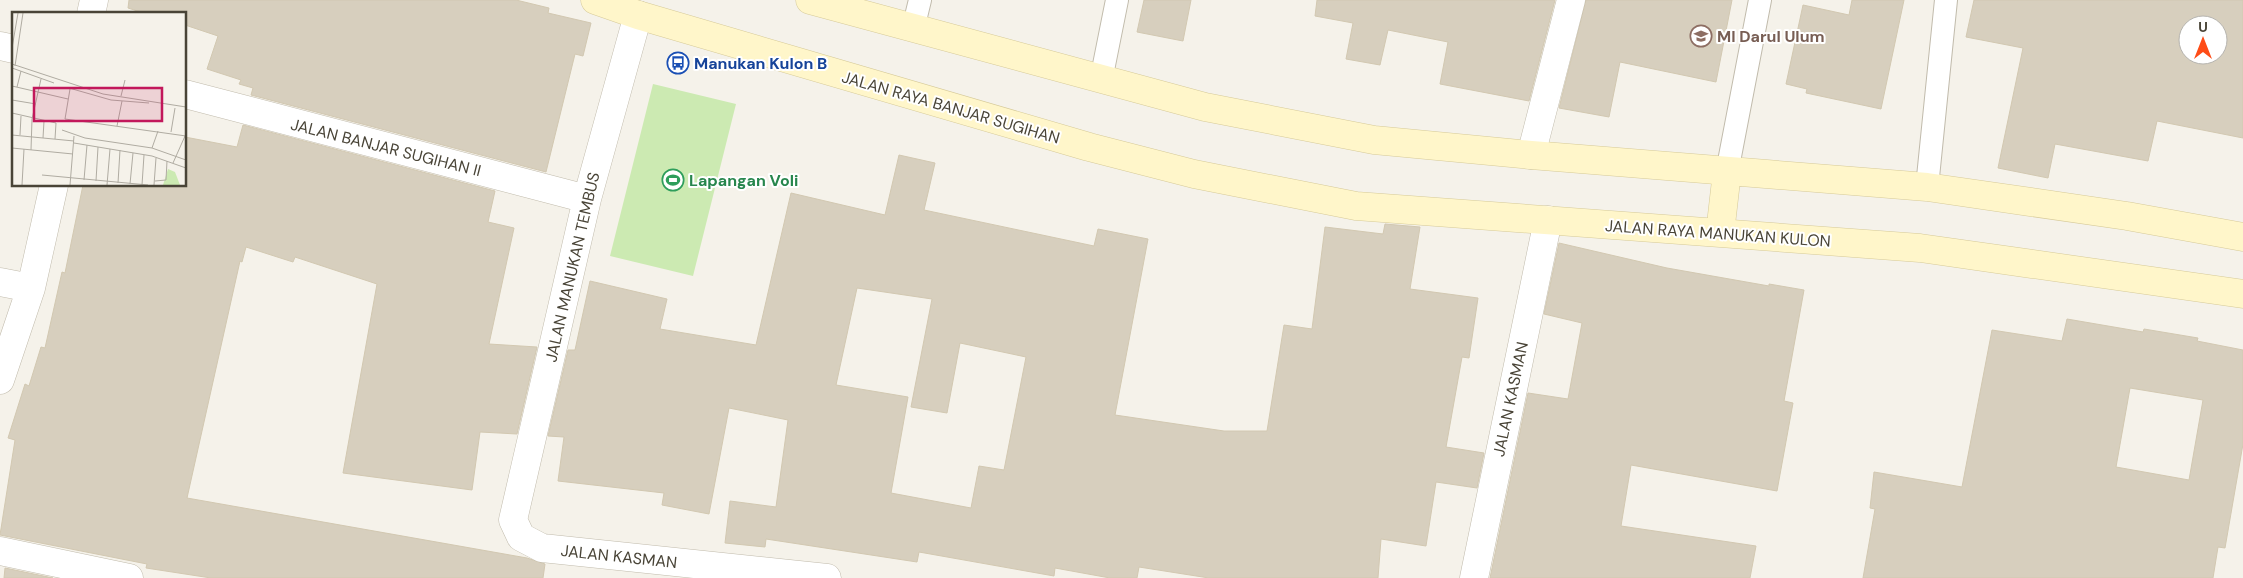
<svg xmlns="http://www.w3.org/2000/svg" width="2243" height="578" font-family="'DM Sans',sans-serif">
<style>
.green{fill:#cceab2}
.building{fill:#d7cfbe;stroke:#d2c8b1;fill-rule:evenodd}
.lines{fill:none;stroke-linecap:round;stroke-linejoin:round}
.service-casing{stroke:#c1bbac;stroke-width:24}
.minor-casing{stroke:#c1bbac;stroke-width:29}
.secondary-casing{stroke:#d6ca99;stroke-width:29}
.service{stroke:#fff;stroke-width:22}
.minor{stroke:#fff;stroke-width:28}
.secondary{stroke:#fff6ca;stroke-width:28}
.labels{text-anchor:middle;stroke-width:4;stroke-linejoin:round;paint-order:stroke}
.education-label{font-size:16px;font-weight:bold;fill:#785e54;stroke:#fff;text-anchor:start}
.transit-label{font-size:16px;font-weight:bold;fill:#164399;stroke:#fff;text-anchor:start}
.street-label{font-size:16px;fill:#494437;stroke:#fff}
.leisure-label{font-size:16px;font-weight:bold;fill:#27864d;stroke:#fff;text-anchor:start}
.inset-road{fill:none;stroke:#b0aca2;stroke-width:1}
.view{fill:#c2185b;fill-opacity:0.15;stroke:#c2185b;stroke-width:2.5}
.inset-edge{fill:none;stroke:#494437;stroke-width:2.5}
</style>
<rect width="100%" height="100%" fill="#f5f2ea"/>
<path class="green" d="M653,84l83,20 -43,172 -83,-20z"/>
<path class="building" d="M129,0h387l33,8 -1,5 43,10 -8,33 -8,-2 -29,118 -295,-77 2,-7 -14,-4 2,-4 -34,-11 11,-33 -33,-11v-11h-38l-19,-6z
M1144,0h47l-8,41 -46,-9z
M1317,0h238l-26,101 -89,-17 8,-42 -60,-12 -8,35 -34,-6 7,-36 -38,-7z
M1586,0h146l-16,82 -96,-20 -11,55 -50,-9z
M1852,0h52l-23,109 -75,-16 1,-4 -21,-5 17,-79 46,10z
M1974,0h269v138l-86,-17 -9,40 -93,-17 -7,34 -50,-10 25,-120 -57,-11zM2188,25h30v30h-30z
M243,125l252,66 -7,31 26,6 -25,116 48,3 -20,87 -37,-2 -8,58 -129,-17 34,-189 -82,-27 -2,5 -47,-15 -4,15 -2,-1 -53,237 340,60 18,6 -2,14h-332l-65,-10 1,-4 -147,-29 15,-95 -7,-2 17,-54 4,2 12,-39 4,1 17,-76 3,1 18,-88h102v-48l52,10z
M899,155l36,8 -11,47 170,36 4,-17 50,10 -33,176 109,16h43l17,-106 28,4 13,-102 58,7 2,-10 35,3 -10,62 68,9 -9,60 -7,-1 -16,90 38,6 -7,35 -41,-6 -10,64 -45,-7 -3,39h-169l-70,-11 -2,11h-27l-55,-10 -1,8 -135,-24 -2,10 -151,-23 -1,8 -40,-4 5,-42 46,6 12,-87 -59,-12 -20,106 -47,-9 2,-12 -106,-12 6,-44 -16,-1 20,-86h7l15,-69 77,18 -7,30 96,16 35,-152 94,22zM857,288l75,11 -21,108 36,6 13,-70 66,14 -22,113 -25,-4 -8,42 -80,-15 17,-96 -72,-12z
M1559,243l108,25 102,18v-2l35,6 -20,111 9,2 -16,88 -146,-26 -10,61 135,20 -6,32h-260l38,-185 40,6 14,-76 -38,-9z
M2067,319l76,13 1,-3 54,9 -1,3 46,9v94l-18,104 -7,-1 -5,31h-350l12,-69 -5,-1 4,-36 88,15 30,-157 70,11zM2130,388l73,12 -14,80 -73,-13z
M5,568l48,10h-49z"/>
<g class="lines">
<g class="service-casing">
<path id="service" d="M913,29l7,-29
M1101,80l16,-80
M1727,172l33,-172
M1927,187l19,-187"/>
</g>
<g class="minor-casing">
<path id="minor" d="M91,14l3,-14
M638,15l-51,184 -74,321 8,17 21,11 285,30
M0,46l14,3
M185,94l402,105
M1531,155l40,-155
M0,282l31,6
M0,380l31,-92 23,-103
M0,551l129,27
M1474,578l74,-358"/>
</g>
<g class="secondary-casing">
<path id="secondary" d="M595,0l43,15 451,132 105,27 162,32 564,42 323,46
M810,0l395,107 169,33 157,15 396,32 200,29 116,21
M1720,233l7,-61"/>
</g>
<use href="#service" class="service"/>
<use href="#minor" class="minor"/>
<use href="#secondary" class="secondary"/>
</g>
<defs>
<g id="school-ring" transform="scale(1.125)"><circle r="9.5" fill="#fff" stroke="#8d6e63" stroke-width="1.5"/><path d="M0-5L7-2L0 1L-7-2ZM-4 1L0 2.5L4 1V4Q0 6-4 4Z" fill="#8d6e63"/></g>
<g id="bus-ring" transform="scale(1.125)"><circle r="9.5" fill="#fff" stroke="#1a4fb4" stroke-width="1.5"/><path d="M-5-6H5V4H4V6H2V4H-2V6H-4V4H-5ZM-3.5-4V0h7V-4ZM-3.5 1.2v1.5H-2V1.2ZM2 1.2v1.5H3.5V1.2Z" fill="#1a4fb4"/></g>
<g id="stadium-ring" transform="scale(1.125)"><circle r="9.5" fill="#fff" stroke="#2e9e5b" stroke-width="1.5"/><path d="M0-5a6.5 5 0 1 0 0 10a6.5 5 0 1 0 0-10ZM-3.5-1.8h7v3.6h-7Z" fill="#2e9e5b"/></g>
</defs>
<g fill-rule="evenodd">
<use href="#school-ring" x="1701" y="36"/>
<use href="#bus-ring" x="678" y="63"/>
<use href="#stadium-ring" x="673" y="180"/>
</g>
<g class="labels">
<g class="education-label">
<text x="1717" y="42">MI Darul Ulum</text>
</g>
<g class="transit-label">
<text x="694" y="69">Manukan Kulon B</text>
</g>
<g class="street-label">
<text transform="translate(951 107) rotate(16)" y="6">JALAN RAYA BANJAR SUGIHAN</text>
<text transform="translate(386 147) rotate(14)" y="6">JALAN BANJAR SUGIHAN II</text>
<text transform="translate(1718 233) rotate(4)" y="6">JALAN RAYA MANUKAN KULON</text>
<text transform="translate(572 267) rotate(-77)" y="6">JALAN MANUKAN TEMBUS</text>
<text transform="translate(1510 399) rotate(-78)" y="6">JALAN KASMAN</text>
<text transform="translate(619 556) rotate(6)" y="6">JALAN KASMAN</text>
</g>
<g class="leisure-label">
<text x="689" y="186">Lapangan Voli</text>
</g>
</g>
<g transform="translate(12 12)">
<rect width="174" height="174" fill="#f5f2ea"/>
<path d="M156,157l7,3 5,13h-17z" fill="#cceab2"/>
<path class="inset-road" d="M0,36l6,-35M0,52l91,30 83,13M3,54l8,-53M0,56l42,15M0,74l56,13M5,75l4,-16M57,76l42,12 38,3M58,77l-5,30 121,17M109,84l4,-16M0,88l24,4M0,101l44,10 -1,16M105,114l5,-25M50,118l23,8 67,10 34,12M159,120l4,-24M0,123l62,6M8,123l1,-19M31,126l1,-17M62,131l78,13 34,12M0,136l61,6M140,136l6,-17M19,138l1,-31 9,-40M161,151l12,-27M30,163l106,10M72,168l3,-35M84,169l2,-34M143,169l11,-1 1,-19M106,171l2,-33M118,172l3,-31M10,173l2,-36M58,173l4,-49M95,173l3,-36M130,173l2,-30M142,173l2,-27"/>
<path class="view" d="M22,76h128v33h-128z"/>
<rect width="174" height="174" class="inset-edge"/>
</g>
<g transform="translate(2203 40)"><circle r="24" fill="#ffffff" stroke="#b6b4af"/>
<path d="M0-4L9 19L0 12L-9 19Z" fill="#fe4c17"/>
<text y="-8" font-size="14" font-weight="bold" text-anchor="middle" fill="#494437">U</text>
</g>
</svg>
